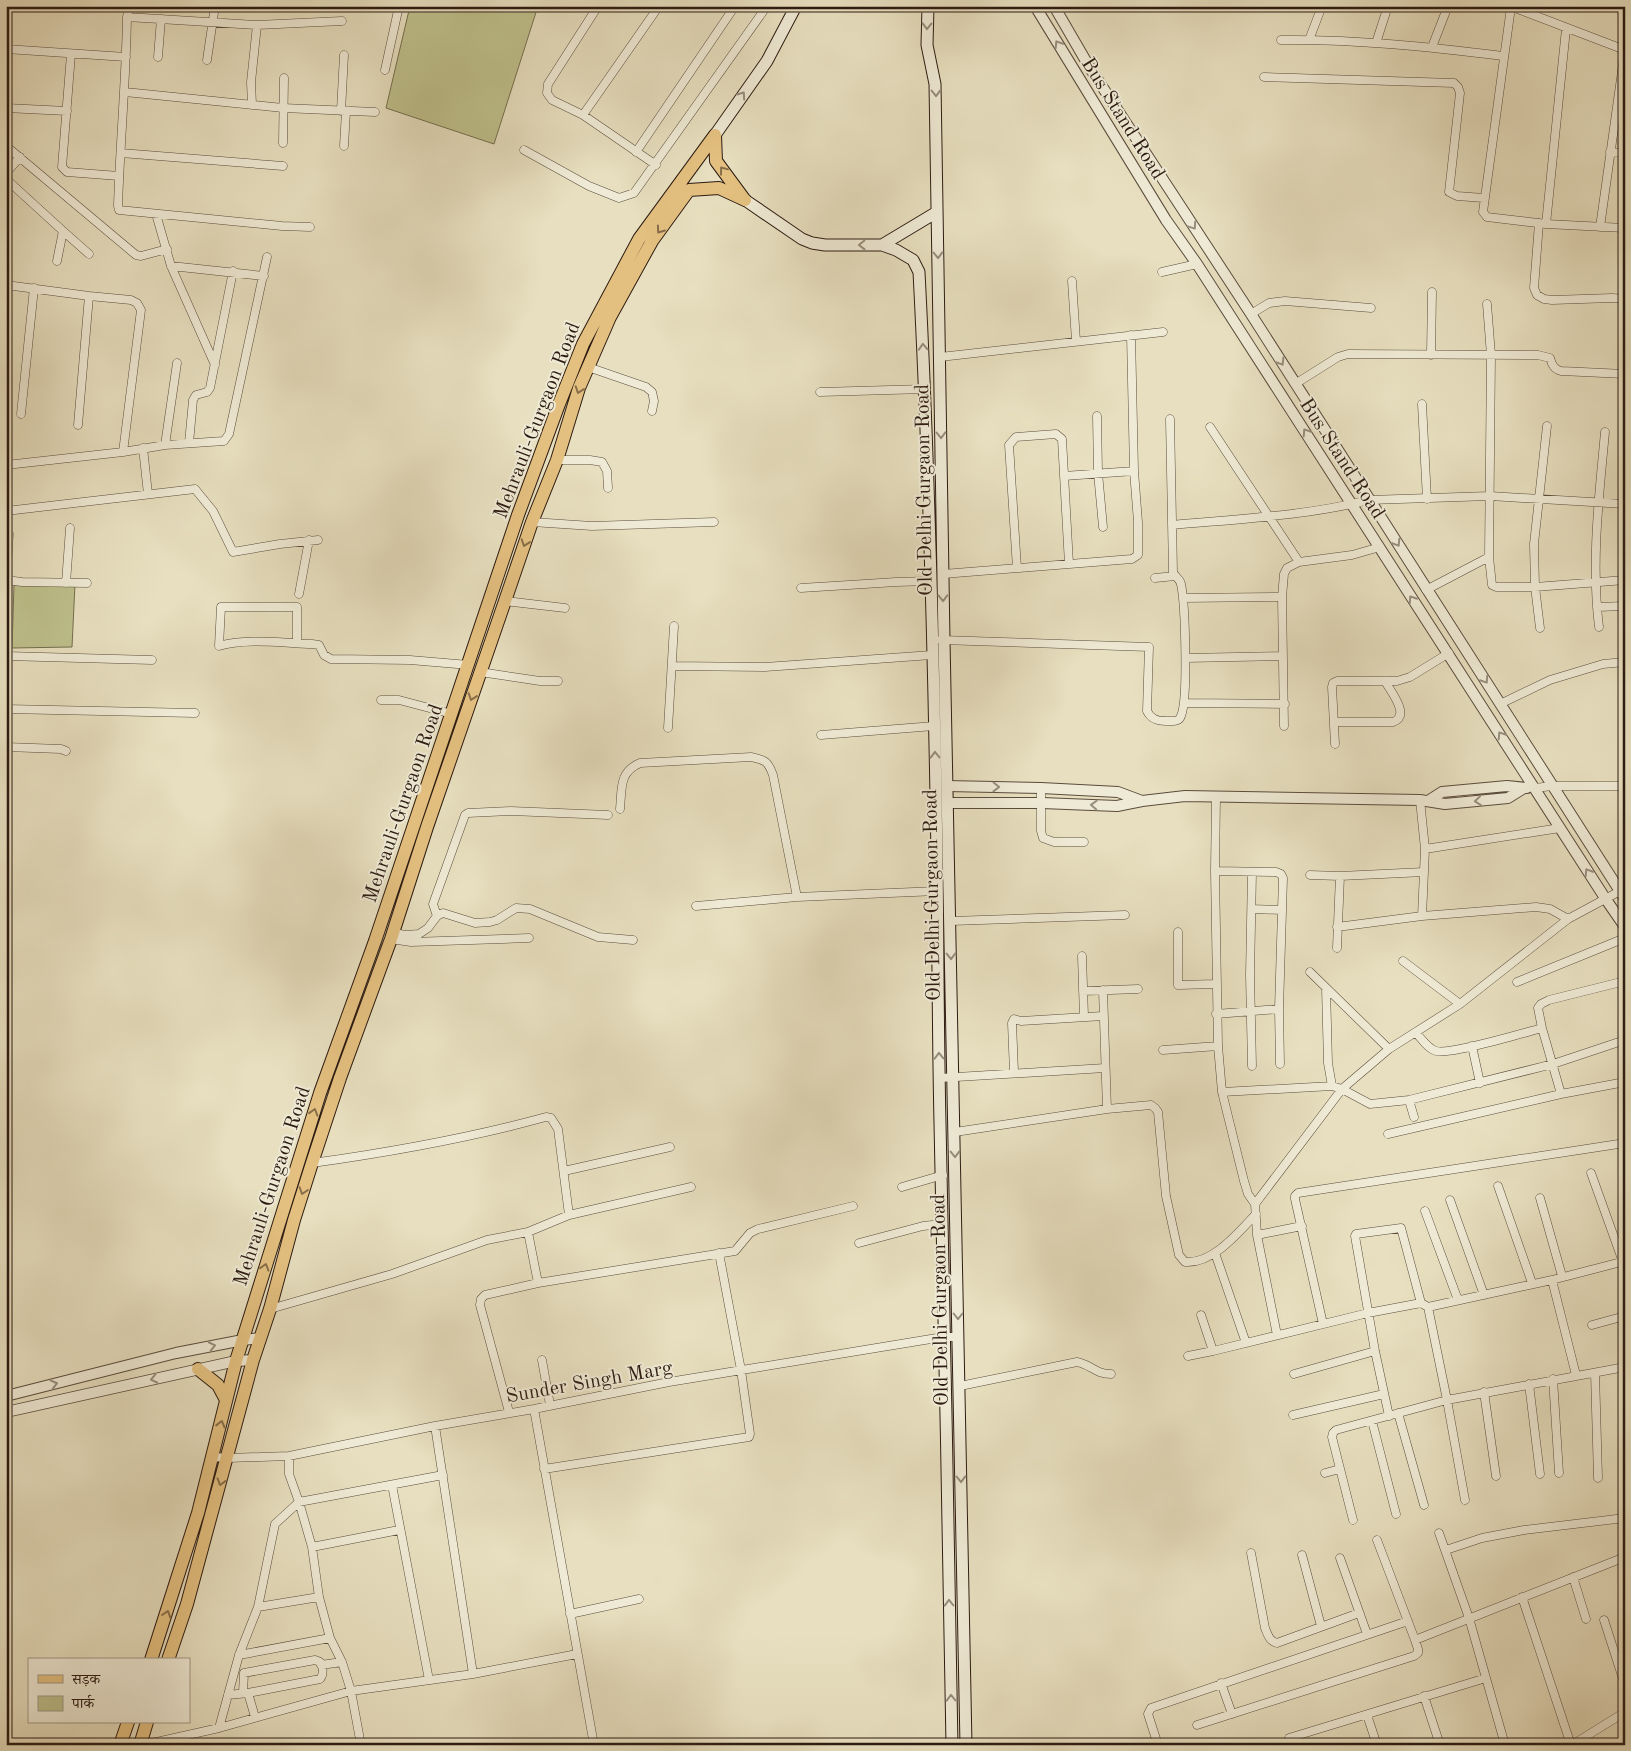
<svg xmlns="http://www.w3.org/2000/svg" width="1631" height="1751" font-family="'Old Standard TT','Noto Serif Devanagari',serif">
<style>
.green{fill:#bec08c;stroke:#756e4f}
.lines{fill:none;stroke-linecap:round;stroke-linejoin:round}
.minor-casing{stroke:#5b4c3d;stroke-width:9}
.tertiary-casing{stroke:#5b4c3d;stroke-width:12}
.secondary-casing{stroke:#2c1b12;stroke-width:13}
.primary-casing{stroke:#2c1b12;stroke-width:14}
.minor{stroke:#efead5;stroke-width:8}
.tertiary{stroke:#efead5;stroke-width:10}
.secondary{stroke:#efead5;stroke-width:11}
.primary{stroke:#e4c080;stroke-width:12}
.oneway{stroke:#978d7d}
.oneway2{stroke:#886e49}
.labels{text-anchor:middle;stroke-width:4;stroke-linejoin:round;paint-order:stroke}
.street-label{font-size:20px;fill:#2c1b12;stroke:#efead5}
</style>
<rect width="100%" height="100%" fill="#e7dfbf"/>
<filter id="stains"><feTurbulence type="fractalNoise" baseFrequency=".004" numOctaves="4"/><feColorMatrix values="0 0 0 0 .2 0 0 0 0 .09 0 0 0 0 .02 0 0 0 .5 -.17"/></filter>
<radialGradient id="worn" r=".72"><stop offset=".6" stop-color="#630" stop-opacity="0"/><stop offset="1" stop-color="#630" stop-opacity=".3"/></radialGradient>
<path class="green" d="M410,6h128l-44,138 -108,-36z
M75,584l-3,63 -60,1 2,-63z"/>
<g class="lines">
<g class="minor-casing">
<path id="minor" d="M129,6l-2,11c-1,63 -7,126 -9,189l1,4 163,16 28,1
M598,6l-50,78 -1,9 5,7 31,15 73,50
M1510,6l115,44
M1511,7l-28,205 4,5 59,7 79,4
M127,17l130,8 85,-4
M1281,40c74,-1 149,7 222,16
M1309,40l13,-34
M1376,43l12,-37
M1432,47l16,-41
M6,49l120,8
M71,54l-9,113 5,5 52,4
M158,57l3,-38
M207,60l8,-54
M385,70l14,-64
M1264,77l190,6 4,4 2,6 -11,99 8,4 27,2
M125,92l158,16 92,4
M252,105l-1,-23 6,-57
M6,108l61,3
M341,111l3,-56
M583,115l76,-109
M283,143l1,-65
M6,146l130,109 5,1 26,-7
M344,146l2,-35
M524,150l65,36 30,12 15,-5 133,-187
M636,152l99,-146
M1610,152l15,1
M121,153l162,13
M6,173l14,-16
M6,179l57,52 -6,30
M156,214l15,52 44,99
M1539,223l-5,65 3,7 7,4 8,1 60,-2 13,1
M1546,224l20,-195
M1600,227l25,-177
M63,231l26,23
M171,266l93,10
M1162,272l35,-8
M1072,281l4,60
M6,285l83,11 42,4 6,3 4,7 -18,142
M1487,304l4,51 -2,202 3,28 4,2h39l90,-7
M1251,314l18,-11 16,-2 86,7
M1431,355l1,-63
M940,357l223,-25
M588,367l58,20 6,5 2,9 -2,10
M1295,384l43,-27 10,-3 190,1 12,3c2,7 4,11 11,13l64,3
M820,392l105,-3
M1422,404l5,95
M21,414l13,-126
M1097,416l1,57 5,54
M78,425l11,-129
M1210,427l89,135
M189,443l4,-43 3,-5 11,-3 3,-4 23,-117
M165,445l12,-82
M143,448l5,46
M557,460h33l12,2 5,9 1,17
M6,465l117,-13 42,-7 59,-4 5,-7 38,-177
M1064,476l70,-5
M6,511l189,-22 18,22 20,41 47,-8 38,-4
M532,522l60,4 122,-4
M1172,525c66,-6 133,-9 197,-25l121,-4 135,8
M1017,568l-8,-123 7,-8 40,-3 6,5 7,125
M943,574l189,-15 6,-4v-33l-4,-51 -3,-136
M1155,578l20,-2
M6,579l3,-45
M6,580l16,2 65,1
M66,583l4,-55
M801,588l95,-6 34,-1
M1426,590l63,-33
M299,594l10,-54
M1183,598l99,-1
M505,601l60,7
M1597,607l28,-1
M1599,627c-8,-65 0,-130 6,-195
M1540,628l-5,-41 -1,-43 13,-118
M941,640l208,7 -2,64c4,8 10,10 19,10 4,0 12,1 14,-3 9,-14 5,-115 1,-134 -1,-5 -6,-7 -8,-12l-3,-153
M297,643v-36h-76l-2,39c27,-8 64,-3 93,-2l7,1 5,10 7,4 79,1 59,5
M6,656l146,4
M1186,658l97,-2
M672,666l93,1 167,-12
M480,672l60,9h18
M381,700h18l53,14
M1184,703l101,1
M1500,704l50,-24 53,-16 22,-2
M6,709l189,4
M1335,722h58c18,-6 -2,-30 -8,-41
M1284,726l-2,-129 2,-23 3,-6 12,-6 53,-7 28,-8
M668,728l6,-102
M821,735l113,-9
M1335,744l-3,-57 1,-4 4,-2h60l13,-4 39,-24
M6,747l55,2 5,2
M1041,788v43l2,7 11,4h30
M1535,788l17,-2h73
M1216,797l-1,74 3,175 4,46 22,89 4,13 7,10 2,31 20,100
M1420,800l5,49 -3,67
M620,809c2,-21 -1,-37 20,-46l111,-6c14,3 17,4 22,18l24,122
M1425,849l135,-21
M1215,871l61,1 5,2 2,4 -4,131 1,55
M1310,875l30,1 84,-4
M696,906l101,-9 140,-6
M1252,909l29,1
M437,916l-4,-12 32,-89 3,-2 43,-2 97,4
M951,921l174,-6
M1337,927l85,-11 114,-9 14,2 18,10
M1178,932v53l38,-1
M393,933l13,2 13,-1 9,-6 9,-12 6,-3 32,10 15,-1 7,-2 19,-12 14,1 68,28 35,3
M391,939l20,3 118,-4
M1337,948l3,-72
M1082,956l2,61
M1403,961l57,43
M1310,972l79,77
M1517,982l108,-44
M1326,988l2,75 4,23
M1103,990l4,119
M1083,991l55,-2
M1216,1014l63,-5
M1416,1033c6,6 12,16 20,18 15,4 87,-18 106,-23
M1472,1046l8,37
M1163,1050l55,-4
M1252,1066l-2,-91 2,-103
M1014,1072l-2,-49 2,-4 7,2 82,-5
M940,1078l165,-10
M1222,1092l110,-6 10,3 28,15 39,-4 144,-36 72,-24
M1561,1094l-19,-66 -4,-20 3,-4 8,-4 76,-19
M1409,1100l5,17
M955,1132l152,-23 44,-4 4,3 3,4 8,84 13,59 6,7c28,2 53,-29 71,-48
M1388,1134l173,-40 64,-12
M312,1163c79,-11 157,-25 234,-46l5,1 7,11 11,86
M1624,1168l1,3
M564,1171l106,-24
M1591,1173l32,89
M1498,1186l34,97
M902,1187l41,-12
M1540,1198l22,78
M1450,1200l34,95
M1255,1204l87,-115 47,-40 71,-45 108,-85 52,-28
M1425,1211l33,89
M528,1232l10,51
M1257,1235l45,-9
M859,1243l64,-17 19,-2
M1215,1253l31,90
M1552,1280l24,95
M1428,1307l19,93 18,100
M270,1309l122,-35 95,-34 41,-8 41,-17 122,-28
M1201,1315l12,36
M1323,1324l-28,-125v-3l3,-3 327,-50
M1592,1325l33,-9
M1188,1356l25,-5 155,-38 53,-10 7,4 124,-27 73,-19
M542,1360l8,45
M1595,1373l3,105
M1294,1374l81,-23
M1553,1379l6,94
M1529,1384l11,90
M960,1386l117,-24c15,3 18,12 34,12
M1484,1392l12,84
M534,1409l60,336
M509,1412l-29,-107 1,-6 4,-4 53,-12 197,-32 15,-18 8,-4 95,-23
M1398,1413l26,92
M1293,1415l91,-21
M1389,1416l-14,-65 -20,-115 1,-2 45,-6 20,75
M1372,1421l24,93
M435,1426l38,248
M289,1456v18l10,28 13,45 7,50 11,41 12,24 9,29 10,54
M213,1457l15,1 61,-2 146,-30 99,-17 135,-27 274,-45h15
M544,1469l205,-32 1,-3 -9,-64 -22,-117
M1325,1473l15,-4
M392,1485l37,195
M1353,1520l-21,-83 1,-4 3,-3 111,-30 178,-33
M1439,1533l30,85 36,127
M312,1547l87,-17
M1446,1550l36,-12 42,-8 101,-12
M1251,1553l14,75c3,7 4,13 12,15l82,-30
M1302,1555l19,71
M1340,1558l27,76
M1573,1577l13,42
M1522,1597l49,148
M258,1607l61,-10
M570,1614l69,-15
M1604,1620l21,65
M1415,1640l210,-83
M239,1655l91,-17
M321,1665l21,-3
M1221,1683l11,31
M243,1693l1,-20 71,-13 5,2c3,5 4,12 0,17l-72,14
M228,1695l20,-2 7,24
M1424,1696l16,49
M1367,1715l10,30
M1197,1725l217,-69 4,-3v-4l-3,-9 -38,-100
M219,1728l20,-73 19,-48 17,-83 24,-22 144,-27
M1289,1738l197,-60
M143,1745l76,-17 132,-37 122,-17 104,-20
M1158,1745l-10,-31 3,-6 257,-87
M1572,1745l53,-33"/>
</g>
<g class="tertiary-casing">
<path id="tertiary" d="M1035,6l131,214 31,44 408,634 20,29
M1054,6l36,62 161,246 374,585
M947,786l94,2 77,4 24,9
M1428,801l14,-9 65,-6 20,2
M947,803h95l75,3 25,-5 43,-5 235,4 25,4 63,-6 16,-10
M6,1396l170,-43 67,-13 17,-2
M6,1412l230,-51 17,-1"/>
</g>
<g class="secondary-casing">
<path id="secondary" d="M928,6l-1,39 8,39 9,556 22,1105
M715,135l52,-74 29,-55
M745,200l57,39 10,4 13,2h57l55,-33
M882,245l14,5 17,10 6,12c10,195 15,390 18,585 1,88 1,177 3,266 5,207 8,415 12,622"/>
</g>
<g class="primary-casing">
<path id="primary" d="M715,135l1,26 28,38
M198,1369l20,16 8,15
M151,1660l47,-147 38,-152 84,-268 55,-152 143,-426 41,-111 24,-60 56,-105 76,-104
M168,1660l19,-56 66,-244 17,-51 24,-89 18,-57 28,-85 51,-139 36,-112 78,-226 27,-79 25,-62 22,-72 31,-71 42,-76 37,-51 30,-2 26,12
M120,1745l8,-23
M140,1745l7,-23"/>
</g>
<use href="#minor" class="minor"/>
<use href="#tertiary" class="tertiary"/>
<use href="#secondary" class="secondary"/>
<use href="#primary" class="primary"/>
</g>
<defs><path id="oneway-chevron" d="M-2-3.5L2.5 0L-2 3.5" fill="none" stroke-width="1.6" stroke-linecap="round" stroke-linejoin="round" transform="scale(1.25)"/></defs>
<g class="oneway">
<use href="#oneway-chevron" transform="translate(927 26) rotate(91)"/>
<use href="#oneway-chevron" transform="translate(1058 44) rotate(-122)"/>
<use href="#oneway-chevron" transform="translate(936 93) rotate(89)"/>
<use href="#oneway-chevron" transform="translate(742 95) rotate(-55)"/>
<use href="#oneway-chevron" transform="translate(1193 226) rotate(56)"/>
<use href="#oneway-chevron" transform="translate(862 245) rotate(179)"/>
<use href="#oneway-chevron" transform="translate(938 255) rotate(89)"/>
<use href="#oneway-chevron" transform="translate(923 347) rotate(-93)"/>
<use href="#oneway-chevron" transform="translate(1281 362) rotate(58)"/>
<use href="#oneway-chevron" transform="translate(1306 432) rotate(-123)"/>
<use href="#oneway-chevron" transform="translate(941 435) rotate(89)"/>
<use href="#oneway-chevron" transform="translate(1397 543) rotate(58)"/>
<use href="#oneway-chevron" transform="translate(943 598) rotate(89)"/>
<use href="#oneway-chevron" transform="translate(1412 599) rotate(-123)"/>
<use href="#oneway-chevron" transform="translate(1485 680) rotate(57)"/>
<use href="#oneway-chevron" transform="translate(1501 735) rotate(-123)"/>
<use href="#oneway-chevron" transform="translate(935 755) rotate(-91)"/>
<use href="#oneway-chevron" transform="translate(996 787) rotate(1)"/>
<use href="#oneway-chevron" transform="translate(1478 801) rotate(174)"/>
<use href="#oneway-chevron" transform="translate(1094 805) rotate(-177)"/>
<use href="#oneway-chevron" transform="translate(1588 872) rotate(-122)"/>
<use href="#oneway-chevron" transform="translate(951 956) rotate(89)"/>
<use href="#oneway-chevron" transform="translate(939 1056) rotate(-91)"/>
<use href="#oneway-chevron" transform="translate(955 1154) rotate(89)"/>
<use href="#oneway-chevron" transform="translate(958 1316) rotate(90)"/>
<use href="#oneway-chevron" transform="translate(212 1346) rotate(-12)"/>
<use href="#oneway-chevron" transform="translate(154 1379) rotate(168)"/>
<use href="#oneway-chevron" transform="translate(54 1384) rotate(-14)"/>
<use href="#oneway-chevron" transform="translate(961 1479) rotate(89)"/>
<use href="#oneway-chevron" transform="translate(949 1603) rotate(-91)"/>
<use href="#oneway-chevron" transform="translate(951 1698) rotate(-91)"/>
</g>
<g class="oneway2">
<use href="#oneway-chevron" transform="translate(723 170) rotate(-127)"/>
<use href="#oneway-chevron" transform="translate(660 230) rotate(126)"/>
<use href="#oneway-chevron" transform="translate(579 390) rotate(109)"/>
<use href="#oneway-chevron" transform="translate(525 543) rotate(109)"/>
<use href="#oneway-chevron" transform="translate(472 697) rotate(109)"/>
<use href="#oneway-chevron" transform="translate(314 1112) rotate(-73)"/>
<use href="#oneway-chevron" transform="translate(303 1191) rotate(108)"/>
<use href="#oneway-chevron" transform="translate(265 1267) rotate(-73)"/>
<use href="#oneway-chevron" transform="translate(221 1424) rotate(-76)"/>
<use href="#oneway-chevron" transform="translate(221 1482) rotate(106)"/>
<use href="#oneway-chevron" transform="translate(167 1614) rotate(-72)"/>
</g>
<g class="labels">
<g class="street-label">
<text transform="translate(1124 118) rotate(58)" y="7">Bus Stand Road</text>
<text transform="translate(536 420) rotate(-69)" y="7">Mehrauli-Gurgaon Road</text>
<text transform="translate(1343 458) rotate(57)" y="7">Bus Stand Road</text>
<text transform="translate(923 490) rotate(-91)" y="7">Old Delhi Gurgaon Road</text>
<text transform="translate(402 803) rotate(-71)" y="7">Mehrauli-Gurgaon Road</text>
<text transform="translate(931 895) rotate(-91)" y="7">Old Delhi Gurgaon Road</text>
<text transform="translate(271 1186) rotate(-72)" y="7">Mehrauli-Gurgaon Road</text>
<text transform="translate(939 1300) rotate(-91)" y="7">Old Delhi Gurgaon Road</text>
<text transform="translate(589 1381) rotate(-10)" y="7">Sunder Singh Marg</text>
</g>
</g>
<rect width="1631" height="1751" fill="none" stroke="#e7dfbf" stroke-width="25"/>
<rect x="8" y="8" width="1616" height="1736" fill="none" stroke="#2c1b12" stroke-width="2.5"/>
<rect x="12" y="12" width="1606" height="1726" fill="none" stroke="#2c1b12"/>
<rect x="28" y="1658" width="162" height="65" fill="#efead5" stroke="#a19787"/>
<rect x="38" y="1675" width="25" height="8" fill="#e4c080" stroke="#a19787"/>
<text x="72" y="1684" font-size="15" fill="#2c1b12">सड़क</text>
<rect x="38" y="1696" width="25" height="15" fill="#bec08c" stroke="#a19787"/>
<text x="72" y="1708" font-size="15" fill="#2c1b12">पार्क</text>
<rect width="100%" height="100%" filter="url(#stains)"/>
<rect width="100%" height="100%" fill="url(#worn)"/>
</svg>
